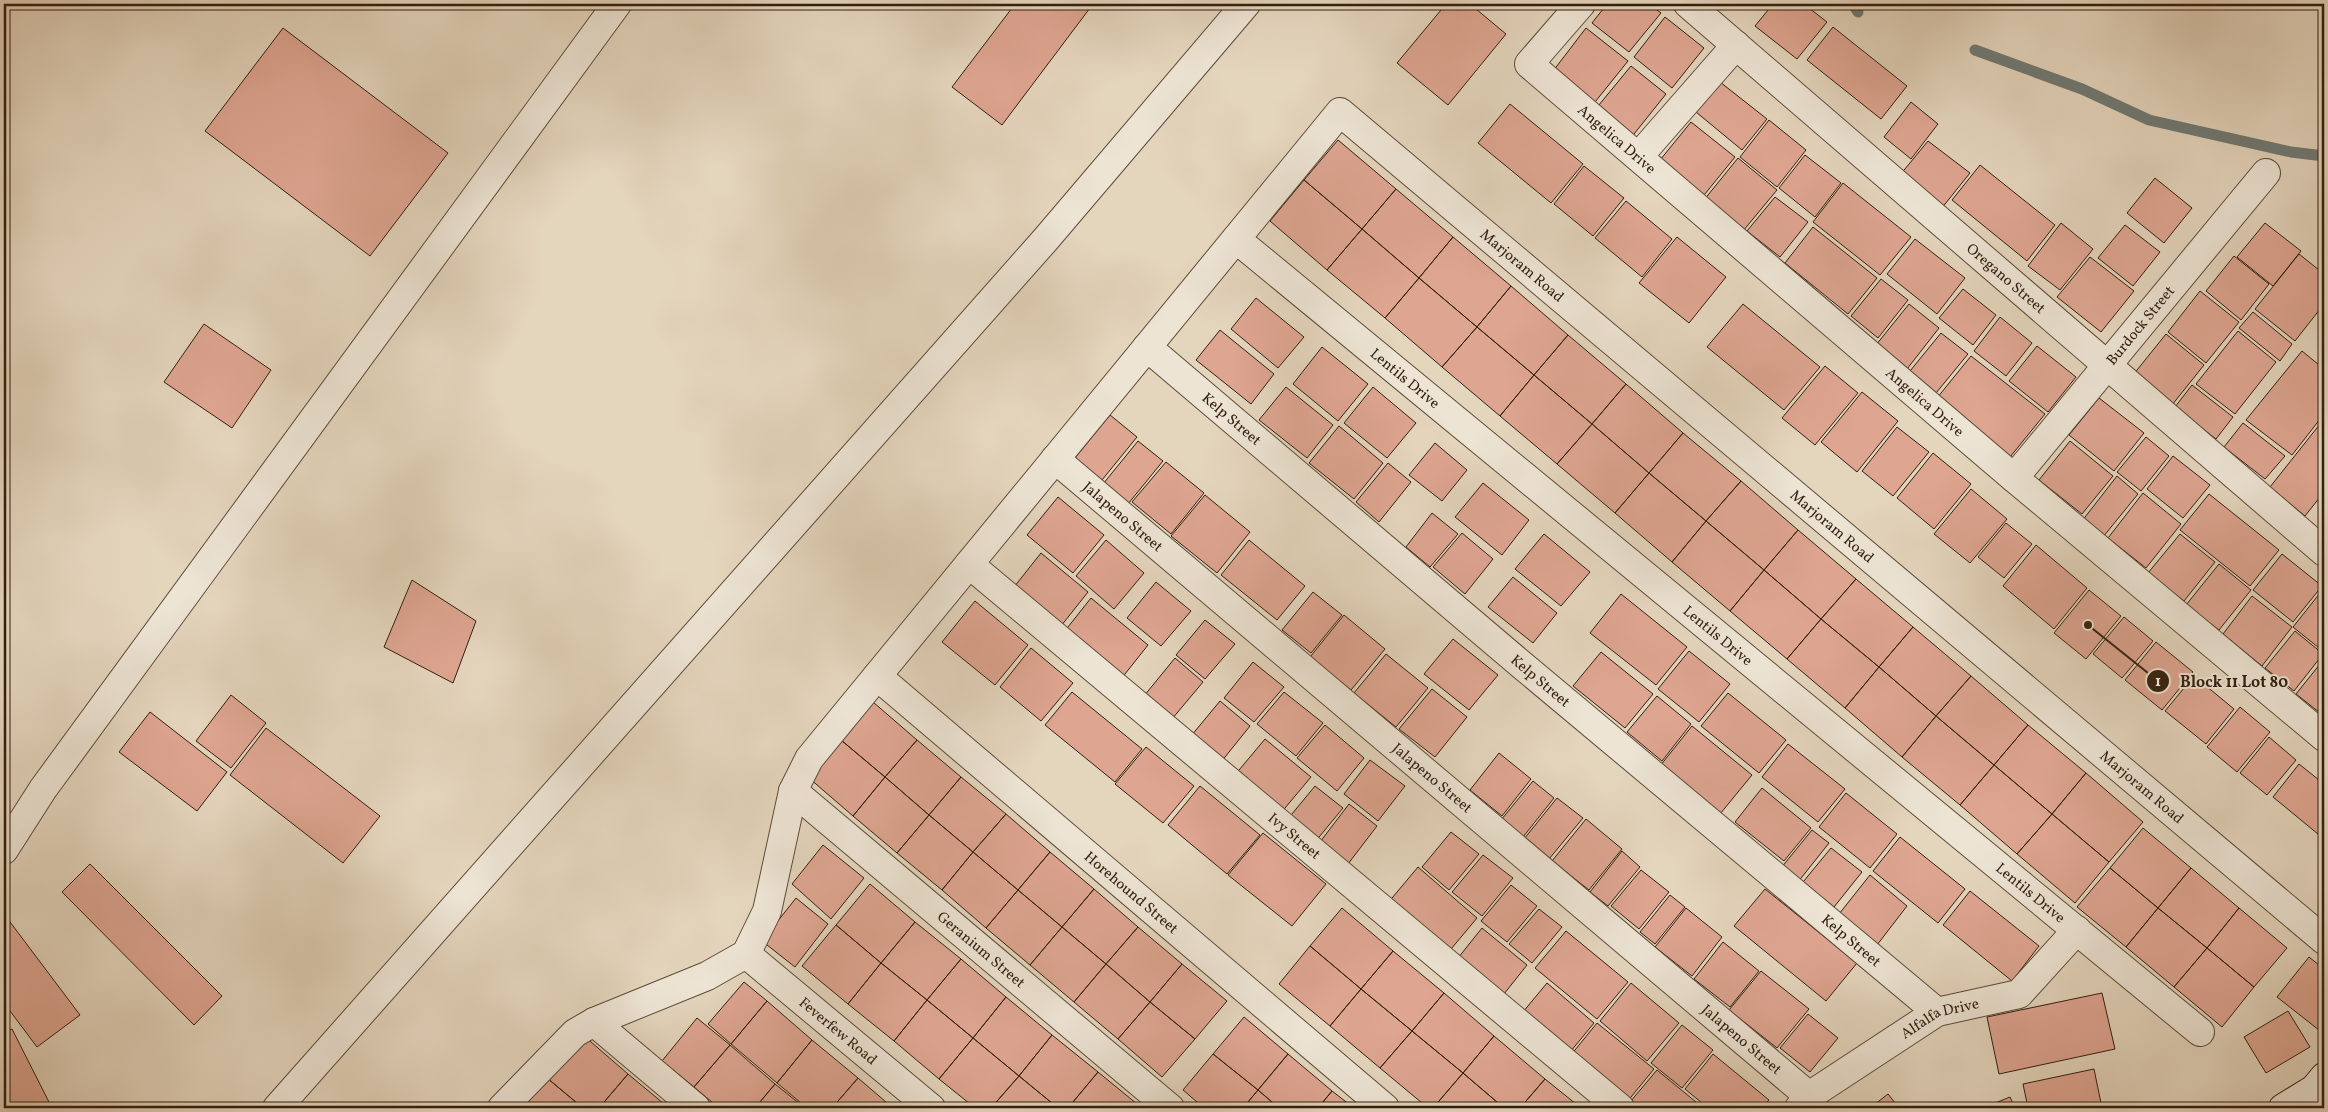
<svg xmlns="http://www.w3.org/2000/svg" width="2328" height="1112" font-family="Vollkorn,serif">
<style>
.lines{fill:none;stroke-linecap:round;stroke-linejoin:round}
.stream{stroke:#707a75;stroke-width:11}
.building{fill:#dea591;stroke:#321f0d}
.street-casing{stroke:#5e4c39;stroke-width:30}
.secondary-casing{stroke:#321f0d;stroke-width:30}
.street{stroke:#ede4d4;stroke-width:28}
.secondary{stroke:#ede4d4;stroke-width:28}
.labels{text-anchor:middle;stroke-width:4;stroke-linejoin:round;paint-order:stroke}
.street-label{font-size:15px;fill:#321f0d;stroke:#ede4d4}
.leader{fill:none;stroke:#321f0d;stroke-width:2}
.callout-dot{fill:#321f0d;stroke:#ede4d4;stroke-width:2}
.mark-label{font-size:15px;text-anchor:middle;font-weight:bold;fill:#fff}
.callout-label{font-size:16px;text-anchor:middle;font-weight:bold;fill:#321f0d;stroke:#ede4d4;stroke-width:4;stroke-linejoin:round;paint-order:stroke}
</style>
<rect width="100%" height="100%" fill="#e4d5bd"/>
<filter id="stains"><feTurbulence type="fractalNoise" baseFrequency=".004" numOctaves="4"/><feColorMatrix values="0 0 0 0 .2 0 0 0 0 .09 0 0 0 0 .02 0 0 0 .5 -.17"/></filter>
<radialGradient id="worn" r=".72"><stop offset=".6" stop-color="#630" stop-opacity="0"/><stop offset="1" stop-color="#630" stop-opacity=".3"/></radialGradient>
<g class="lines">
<path class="stream" d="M1853,4l5,8
M1975,50l107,39 67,31 142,32 33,4"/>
</g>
<path class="building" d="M1015,4h78l-91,121 -50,-38z
M1446,4h24l36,30 -58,71 -51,-42z
M1607,4h42l12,9 -32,39 -37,-29z
M1773,4h31l23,18 -30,37 -42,-33z
M1665,17l39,31 -32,40 -38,-31z
M1833,27l74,59 -26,33 -74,-59z
M283,28l165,125 -78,103 -165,-125z
M1586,28l42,33 -37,46 -41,-32z
M1631,66l35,28 -36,45 -36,-28z
M1720,82l47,37 -25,31 -46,-38z
M1911,102l27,22 -27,35 -27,-22z
M1510,104l73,60 -32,39 -73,-60z
M1769,120l37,30 -29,37 -37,-30z
M1691,122l44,35 -35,43 -44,-35z
M1338,140l58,49 -34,40 -58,-49z
M1928,141l42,32 -29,36 -41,-34z
M1805,155l36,28 -26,34 -36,-29z
M1738,158l39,32 -34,41 -39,-31z
M1980,165l75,60 -28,36 -75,-61z
M1584,166l40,32 -31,38 -39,-32z
M2155,178l37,30 -28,35 -37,-30z
M1304,180l58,49 -35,41 -57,-49z
M1843,183l68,54 -31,38 -67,-53z
M1396,189l57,48 -34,41 -57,-49z
M1775,197l33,25 -28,35 -33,-26z
M1626,201l46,38 -30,38 -47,-39z
M2061,223l32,26 -33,41 -32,-24z
M2265,223l36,28 -28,35 -36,-29z
M2125,225l35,27 -27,34 -35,-28z
M1813,227l64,51 -29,36 -63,-51z
M1362,229l57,49 -34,40 -58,-48z
M1453,237l58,49 -34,41 -58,-49z
M1677,237l49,40 -37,46 -50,-40z
M1915,239l50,39 -28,36 -50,-40z
M2299,254l25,20v30l-29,37 -40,-32z
M2234,256l35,28 -28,36 -35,-29z
M2090,257l44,34 -33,41 -44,-35z
M1419,278l58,49 -35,40 -57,-49z
M1881,279l27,21 -30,38 -27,-22z
M1511,286l57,49 -34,40 -57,-48z
M1963,289l33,26 -23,30 -34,-27z
M2200,291l39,31 -33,41 -38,-31z
M1256,298l48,39 -26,31 -47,-39z
M1743,304l77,63 -36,43 -77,-63z
M1909,304l30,24 -32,41 -31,-24z
M2253,312l39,32 -12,17 -41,-33z
M2000,317l32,26 -26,33 -32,-25z
M204,324l67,46 -39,58 -68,-46z
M1477,327l57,48 -34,41 -58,-49z
M1220,330l54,44 -23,30 -55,-44z
M2238,331l38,31 -41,52 -39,-30z
M1941,333l27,21 -32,39 -26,-22z
M2166,334l38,31 -32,40 -39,-30z
M1568,335l58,49 -34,40 -58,-49z
M2037,346l39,31 -28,35 -39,-31z
M1322,347l46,37 -30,37 -45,-37z
M2302,351l22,18v45l-32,41 -46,-35z
M1971,356l74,58 -35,43 -73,-59z
M1825,366l33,27 -43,52 -33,-27z
M1534,375l58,49 -35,40 -57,-48z
M1626,384l57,49 -34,40 -57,-49z
M2192,385l41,32 -17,22 -41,-32z
M1286,387l47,38 -26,33 -48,-38z
M1373,387l43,36 -29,35 -43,-35z
M1862,392l36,29 -41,51 -36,-30z
M2099,398l45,35 -30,38 -45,-36z
M1110,415l27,22 -35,43 -27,-22z
M2324,419v73l-19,24 -35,-29z
M2243,423l42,33 -20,23 -41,-32z
M1592,424l57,49 -34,40 -58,-49z
M1339,426l44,37 -29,36 -45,-36z
M1897,427l32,25 -36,44 -31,-25z
M1683,433l58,48 -35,40 -57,-48z
M2146,437l23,19 -28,35 -24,-19z
M1138,441l25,20 -35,43 -25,-20z
M2070,441l43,35 -31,38 -43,-34z
M1435,443l32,27 -25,31 -33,-26z
M1933,453l38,31 -37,45 -37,-31z
M2173,456l37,29 -27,33 -36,-29z
M1166,462l38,31 -33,41 -39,-32z
M1388,463l23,19 -32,40 -23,-20z
M1649,473l57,48 -34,41 -57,-49z
M2117,476l21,18 -35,43 -21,-16z
M1741,481l57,49 -34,40 -58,-49z
M1483,483l46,37 -27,35 -47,-38z
M1971,489l36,30 -37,44 -36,-29z
M2143,493l38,31 -35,44 -38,-30z
M2209,494l70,56 -29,36 -70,-56z
M1205,495l45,37 -33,41 -46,-37z
M1058,497l46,38 -31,38 -46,-38z
M1432,513l26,21 -28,33 -24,-20z
M1706,521l58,49 -34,41 -58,-49z
M2006,523l26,21 -28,34 -26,-21z
M1798,530l58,49 -35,40 -57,-49z
M1462,533l31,26 -28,35 -32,-27z
M1544,534l46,38 -29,34 -46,-37z
M2180,534l35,28 -31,39 -36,-28z
M1106,540l38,33 -30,36 -38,-33z
M1249,540l56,46 -28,34 -56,-45z
M2036,545l51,43 -33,41 -51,-43z
M1041,553l47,39 -27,34 -47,-39z
M2282,554l40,32 -29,36 -40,-32z
M2219,564l32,26 -32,40 -33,-25z
M1764,570l57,49 -34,40 -57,-48z
M1513,577l44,36 -24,30 -45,-36z
M1856,579l57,48 -34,40 -58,-48z
M412,580l64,41 -23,62 -69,-36z
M1156,582l35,29 -30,35 -34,-28z
M2324,588v64l-31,-25z
M2089,590l32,26 -35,43 -32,-26z
M1313,592l29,23 -31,38 -29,-23z
M1621,594l66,53 -31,38 -66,-52z
M2252,596l40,31 -30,39 -39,-32z
M1091,598l57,47 -27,34 -57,-47z
M975,601l53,44 -33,40 -53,-43z
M1344,615l41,34 -34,41 -41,-33z
M2124,617l29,24 -31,37 -29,-24z
M1821,619l58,48 -34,41 -58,-49z
M1205,620l30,24 -30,35 -29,-24z
M1913,627l58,49 -35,40 -57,-49z
M2295,631l28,23 -29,37 -29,-23z
M1453,639l45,36 -29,35 -45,-36z
M2156,642l37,30 -31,38 -37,-30z
M1031,648l42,35 -32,38 -41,-34z
M1689,651l41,33 -31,38 -41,-33z
M1601,652l52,42 -28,34 -52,-42z
M1386,654l42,34 -32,39 -42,-34z
M1175,658l28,24 -31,37 -28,-23z
M2324,659v57l-28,-22z
M1253,662l31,25 -30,35 -30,-24z
M1879,667l57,49 -34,41 -57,-49z
M1971,676l57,49 -34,40 -58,-49z
M2194,676l40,33 -28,35 -41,-33z
M1432,689l35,28 -32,40 -36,-28z
M1072,692l70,57 -27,33 -70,-57z
M1284,692l39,31 -27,33 -39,-32z
M1728,693l58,47 -27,33 -58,-47z
M231,695l35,28 -35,45 -35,-27z
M1657,696l34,28 -29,37 -35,-29z
M1220,701l30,25 -29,36 -30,-26z
M873,702l44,38 -32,37 -44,-37z
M2240,707l30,25 -33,40 -30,-25z
M150,712l77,60 -30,39 -78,-59z
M1936,716l58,49 -34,40 -58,-48z
M1325,725l39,33 -27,33 -40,-33z
M2028,725l58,48 -34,41 -58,-49z
M1692,726l60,49 -32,39 -60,-48z
M266,728l114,88 -37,47 -113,-88z
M2269,737l27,23 -29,35 -27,-22z
M1265,739l46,38 -31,37 -46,-38z
M841,740l44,37 -32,39 -44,-38z
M917,740l44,37 -32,38 -44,-38z
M1788,744l57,45 -27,33 -56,-45z
M1146,747l48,39 -31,37 -48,-39z
M1499,753l32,26 -29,37 -32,-26z
M1370,760l35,26 -27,35 -34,-27z
M2299,764l25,20v55l-51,-42z
M1994,765l58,49 -35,40 -57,-49z
M2086,773l57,49 -34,40 -57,-48z
M885,777l44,38 -32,38 -44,-37z
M961,777l45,37 -33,38 -44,-37z
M1533,781l21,17 -31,39 -22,-17z
M1200,786l60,49 -33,39 -59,-49z
M1315,786l28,22 -28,34 -28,-22z
M1762,788l49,40 -27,33 -49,-39z
M1846,793l51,41 -27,34 -51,-41z
M1557,798l26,20 -34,41 -25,-20z
M1349,804l28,22 -29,38 -28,-22z
M1006,814l44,38 -32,38 -45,-38z
M2052,814l57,48 -34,41 -58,-49z
M929,815l44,37 -31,38 -45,-37z
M1586,819l36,30 -33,41 -37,-29z
M2143,828l48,40 -33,40 -48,-40z
M1812,830l17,13 -31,39 -17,-14z
M1451,832l28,22 -30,36 -27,-23z
M1263,833l63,51 -34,42 -64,-51z
M1900,837l65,52 -27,34 -65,-52z
M823,845l41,33 -33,41 -39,-35z
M1831,848l31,24 -28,35 -31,-25z
M1622,851l18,16 -32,39 -18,-14z
M973,852l45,38 -32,38 -44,-38z
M1050,852l44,37 -32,38 -44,-37z
M1483,855l30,23 -31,38 -30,-24z
M90,864l132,132 -28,29 -132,-133z
M1418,867l59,51 -31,37 -59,-51z
M2110,868l48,40 -32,39 -49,-40z
M2191,868l48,40 -32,40 -49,-40z
M1641,870l28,22 -30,37 -28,-23z
M1870,875l37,31 -30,39 -38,-31z
M870,884l45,38 -34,41 -45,-38z
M1511,885l26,21 -30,36 -26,-21z
M1094,889l44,38 -32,37 -44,-37z
M1765,889l92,74 -31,38 -92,-75z
M1018,890l44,37 -32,38 -44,-37z
M1970,891l69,55 -27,35 -69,-56z
M1670,895l15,12 -30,37 -15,-12z
M796,898l32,26 -33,43 -33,-26z
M1342,908l51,43 -32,38 -51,-43z
M1686,908l36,29 -30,39 -37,-29z
M2158,908l49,40 -33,39 -48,-40z
M2239,908l48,40 -33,39 -47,-39z
M1539,909l23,18 -30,36 -23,-19z
M4,914l76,101 -43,32 -33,-44z
M915,922l46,37 -34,41 -46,-37z
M836,925l45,38 -33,41 -46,-38z
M1062,927l44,37 -32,38 -44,-37z
M1138,927l44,37 -32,38 -44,-38z
M1482,928l45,37 -27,34 -46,-36z
M1566,931l62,51 -31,37 -62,-51z
M1723,942l36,29 -29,36 -36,-28z
M1310,946l51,43 -31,37 -51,-42z
M2207,948l47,39 -32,40 -48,-40z
M1393,951l51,42 -32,38 -51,-42z
M2309,957l15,12v65l-47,-37z
M961,959l45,38 -33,41 -46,-38z
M881,963l46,37 -33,41 -46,-37z
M1106,964l44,38 -32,37 -44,-37z
M1182,964l45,37 -32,38 -45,-37z
M1761,971l48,38 -32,39 -48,-38z
M744,982l23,19 -36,43 -23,-20z
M1547,983l47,40 -28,34 -48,-39z
M1631,983l48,40 -32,38 -47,-40z
M1361,989l51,42 -32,37 -50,-42z
M1444,993l50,43 -31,37 -51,-42z
M2102,993l13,56 -116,25 -12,-57z
M1006,997l46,38 -33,41 -46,-38z
M927,1000l46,38 -34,41 -45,-38z
M767,1001l45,39 -35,43 -46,-39z
M1150,1002l45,37 -33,38 -44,-38z
M2288,1011l22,36 -44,26 -22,-36z
M1808,1014l30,24 -28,34 -30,-24z
M1244,1017l44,37 -30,36 -45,-36z
M697,1018l33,27 -36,42 -32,-26z
M1597,1023l57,46 -32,39 -56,-47z
M1682,1025l31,25 -31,38 -31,-25z
M12,1029l40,79h-47l-1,-76z
M1412,1031l51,42 -30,35h-5l-48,-40z
M583,1035l45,39 -29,34h-16l-36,-30z
M1052,1035l46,37 -30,36h-10l-39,-32z
M1494,1036l51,43 -25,29h-16l-41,-35z
M973,1038l46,38 -28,32h-16l-36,-29z
M812,1040l46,38 -26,30h-25l-30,-25z
M730,1045l45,39 -20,24h-36l-25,-21z
M1213,1054l45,36 -15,18h-39l-21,-18z
M1288,1054l44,37 -14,17h-39l-21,-18z
M1713,1054l56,46 -7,8h-54l-23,-19z
M2094,1069l8,39h-74l-5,-24z
M1657,1070l39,32 -5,6h-66z
M1098,1072l44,36h-74z
M1463,1073l41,35h-71z
M628,1074l41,34h-70z
M1019,1076l39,32h-67z
M547,1078l36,30h-62z
M858,1078l35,30h-61z
M1545,1079l36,29h-61z
M775,1084l30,24h-50z
M1258,1090l21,18h-36z
M1332,1091l22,17h-36z
M1888,1094l11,14h-29z
M2010,1097l5,11h-32z"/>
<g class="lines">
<g class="street-casing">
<g id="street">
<path id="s1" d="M1581,4l-52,60 485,414 310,259"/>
<path id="s2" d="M1688,4l636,548"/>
<path d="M1639,156l97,-111"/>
<path id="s3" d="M1236,239l964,793"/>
<path id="s4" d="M1147,347l376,319 414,346"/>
<path id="s5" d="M1055,459l754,637"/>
<path id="s6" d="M2014,478l252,-305"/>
<path id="s7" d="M969,564l651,544"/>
<path id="s8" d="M877,676l508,432"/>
<path id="s9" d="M793,791l377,317"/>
<path d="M4,850l39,-61 574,-785"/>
<path id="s10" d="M746,954l185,154"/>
<path d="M594,1022l102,86"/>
<path d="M277,1108l769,-869 200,-235"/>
<path id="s11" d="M502,1108l73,-75 19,-11 113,-46 39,-22 21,-43 26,-120 16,-32 531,-647 984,828"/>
<path id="s12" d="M1799,1108l10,-12 128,-84 82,-18 58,-64"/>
</g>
</g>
<g class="secondary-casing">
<path id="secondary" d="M2283,1108l31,-19 10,-12"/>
</g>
<use href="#street" class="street"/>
<use href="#secondary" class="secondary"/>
</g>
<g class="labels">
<g class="street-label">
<text dy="5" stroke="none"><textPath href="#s1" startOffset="195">Angelica Drive</textPath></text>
<text dy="5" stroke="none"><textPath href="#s11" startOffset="1575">Marjoram Road</textPath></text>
<text dy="5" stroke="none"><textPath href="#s2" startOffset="420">Oregano Street</textPath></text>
<text dy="5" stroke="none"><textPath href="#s6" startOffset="198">Burdock Street</textPath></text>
<text dy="5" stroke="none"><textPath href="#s3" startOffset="219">Lentils Drive</textPath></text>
<text dy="5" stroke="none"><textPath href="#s1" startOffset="600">Angelica Drive</textPath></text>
<text dy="5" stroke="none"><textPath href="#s4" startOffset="111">Kelp Street</textPath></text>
<text dy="5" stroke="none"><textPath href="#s5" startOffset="89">Jalapeno Street</textPath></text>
<text dy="5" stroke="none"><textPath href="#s11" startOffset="1980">Marjoram Road</textPath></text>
<text dy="5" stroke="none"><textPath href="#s3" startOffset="624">Lentils Drive</textPath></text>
<text dy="5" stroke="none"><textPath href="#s4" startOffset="516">Kelp Street</textPath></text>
<text dy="5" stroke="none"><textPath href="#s5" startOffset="494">Jalapeno Street</textPath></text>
<text dy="5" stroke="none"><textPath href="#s11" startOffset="2385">Marjoram Road</textPath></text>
<text dy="5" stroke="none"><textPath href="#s7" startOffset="424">Ivy Street</textPath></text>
<text dy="5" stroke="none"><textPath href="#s8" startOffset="334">Horehound Street</textPath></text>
<text dy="5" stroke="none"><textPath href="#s3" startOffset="1029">Lentils Drive</textPath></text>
<text dy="5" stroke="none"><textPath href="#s4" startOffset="921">Kelp Street</textPath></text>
<text dy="5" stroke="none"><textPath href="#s9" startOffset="246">Geranium Street</textPath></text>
<text dy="5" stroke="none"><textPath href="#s12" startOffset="169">Alfalfa Drive</textPath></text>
<text dy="5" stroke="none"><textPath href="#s10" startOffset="120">Feverfew Road</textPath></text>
<text dy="5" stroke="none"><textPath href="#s5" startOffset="899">Jalapeno Street</textPath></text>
</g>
</g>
<path class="leader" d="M2088 625L2158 681"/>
<g class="callout-dot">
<circle cx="2088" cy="625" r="5"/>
<circle cx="2158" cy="681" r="12"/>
</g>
<g class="mark-label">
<text x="2158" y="686">1</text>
</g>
<g class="callout-label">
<text x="2234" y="687">Block 11 Lot 80</text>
</g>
<rect width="2328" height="1112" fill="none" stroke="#e4d5bd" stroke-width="20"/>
<rect x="5" y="5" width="2318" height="1102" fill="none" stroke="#321f0d" stroke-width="2.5"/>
<rect x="10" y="10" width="2308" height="1092" fill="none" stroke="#321f0d"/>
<rect width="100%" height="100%" filter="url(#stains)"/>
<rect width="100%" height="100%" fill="url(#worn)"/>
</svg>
